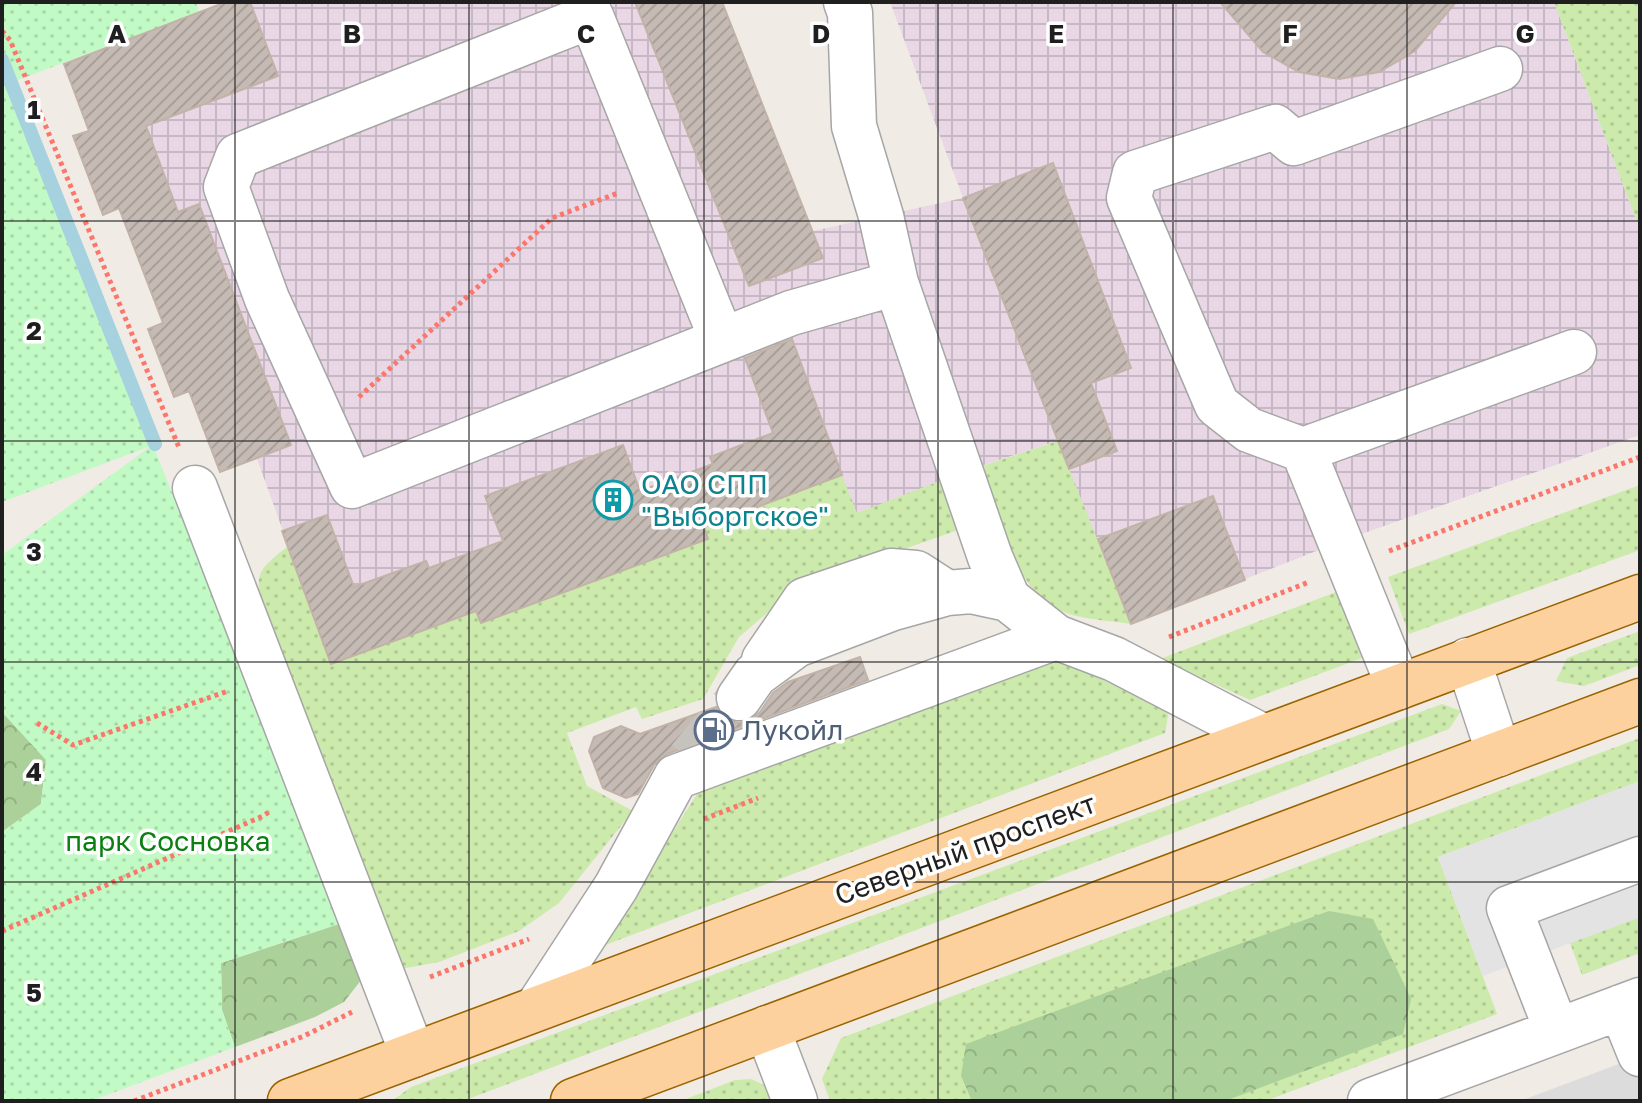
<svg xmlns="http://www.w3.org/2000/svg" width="1642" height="1103" font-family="'Golos Text',sans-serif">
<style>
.residential{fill:#dddcdc}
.industrial{fill:url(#industrial-grid)}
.grass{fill:url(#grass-dots)}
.forest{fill:url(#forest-crowns)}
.park{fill:url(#park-dots)}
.parking{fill:#e3e3e3}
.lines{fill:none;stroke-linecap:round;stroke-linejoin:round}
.stream{stroke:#a5d2de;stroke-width:14}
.building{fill:url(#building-hatch);stroke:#c2b2a7;stroke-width:2}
.minor-tunnel{stroke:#c6c3bd;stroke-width:44;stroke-dasharray:44 22;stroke-linecap:butt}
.minor-casing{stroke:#a6a6a6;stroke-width:47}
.major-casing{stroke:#9a6300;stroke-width:47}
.path{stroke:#fb766b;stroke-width:5;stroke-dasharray:4 4;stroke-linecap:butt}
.minor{stroke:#fff;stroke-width:44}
.major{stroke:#fdd19d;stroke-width:44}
.grid{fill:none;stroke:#1f1f1f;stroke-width:2;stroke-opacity:0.55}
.labels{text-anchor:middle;stroke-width:7;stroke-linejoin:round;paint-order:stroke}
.culture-label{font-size:28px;fill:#0d838f;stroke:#fff;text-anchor:start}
.service-label{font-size:28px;fill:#4e5e75;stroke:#fff;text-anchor:start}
.park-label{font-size:28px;fill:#0a8011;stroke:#fff}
.street-label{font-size:28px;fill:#1f1f1f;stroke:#fff}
.grid-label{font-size:26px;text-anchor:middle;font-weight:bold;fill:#1f1f1f;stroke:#fff;stroke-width:7;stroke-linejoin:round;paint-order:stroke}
</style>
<defs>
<pattern id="industrial-grid" width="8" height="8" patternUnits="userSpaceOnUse" patternTransform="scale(2)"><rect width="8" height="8" fill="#e9d7e6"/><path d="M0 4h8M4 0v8" fill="none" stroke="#c7b8c5"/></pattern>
<pattern id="grass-dots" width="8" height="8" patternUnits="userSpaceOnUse" patternTransform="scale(2)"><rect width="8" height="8" fill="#cbeaab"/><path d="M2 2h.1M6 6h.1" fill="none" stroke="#aec893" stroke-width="1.8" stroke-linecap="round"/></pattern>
<pattern id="forest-crowns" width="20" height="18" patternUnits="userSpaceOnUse" patternTransform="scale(2)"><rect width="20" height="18" fill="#abd099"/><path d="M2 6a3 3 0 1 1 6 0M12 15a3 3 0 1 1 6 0" fill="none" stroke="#93b283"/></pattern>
<pattern id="park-dots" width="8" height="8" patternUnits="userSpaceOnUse" patternTransform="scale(2)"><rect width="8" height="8" fill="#c2fac5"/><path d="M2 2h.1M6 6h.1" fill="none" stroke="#a6d6a9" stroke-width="1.8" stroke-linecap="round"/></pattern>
<pattern id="building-hatch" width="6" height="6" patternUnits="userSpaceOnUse" patternTransform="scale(2)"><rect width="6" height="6" fill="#c5bbb4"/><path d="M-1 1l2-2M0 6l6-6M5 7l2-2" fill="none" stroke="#a9a09a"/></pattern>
</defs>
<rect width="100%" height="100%" fill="#f0ece5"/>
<path class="residential" d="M1640,1056v45h-120z"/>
<path class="industrial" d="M226,2h496l91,229 150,-33 -73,-196h664l86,228v205l-301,107 -208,82 -74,-183 -97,32 -103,41 -149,25 -227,84 -56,6 -94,35 -74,-205 -37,13 -30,-80 -16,5 -11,-74 -43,-114 -17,6 -30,-79 16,-6 -25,-66z"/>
<path class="grass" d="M1554,2h86v228z
M1058,441l73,183c-18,-3 -38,-4 -55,-8 -64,-16 -76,-98 -94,-150z
M842,475l15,38 83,-32 18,49 -161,57 -58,50 -36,62 -61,20 -6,-12 -69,26 20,53 46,25 -74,92 -40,28 -80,31 -44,8 -132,-359c-9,-38 -5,-41 24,-64l44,117 145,-53 5,12 226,-84 -3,-12z
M1640,485v65l-231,84 -21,-57z
M1336,592l26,66 -112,42 -90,-41z
M1640,631v34l-56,21 -28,-5 11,-23z
M1046,654l123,56 -4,23 -565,214 109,-172z
M1442,704l19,7 -12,18 -986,372h-71l19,-14z
M1640,738v43l-202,76 59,157 -232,87h-435l-8,-22 19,-41z
M1640,917v36l-58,22 -12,-32z
M751,1079l13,6 11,16h-94l54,-21z"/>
<path class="forest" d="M2,712l44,47 -5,45 -39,28z
M1329,911l44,8 38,80 -8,35 -178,67h-253l-11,-25 5,-32z
M342,923l20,56 -18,23 -29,15 -80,30 -13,-37 -1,-47z"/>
<path class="park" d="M2,2h194l3,10 -189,71 332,840 -121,40 1,47 13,37 -144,54h-89v-269l39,-28 5,-44 -44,-48v-157l149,-109 -149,56z"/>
<path class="parking" d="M1640,781v136l-157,59 -45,-119z"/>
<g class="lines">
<path class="stream" d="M2,60l153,384"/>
</g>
<path class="building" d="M226,2h24l28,74 -132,50 32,86 21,-8 92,241 -71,27 -31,-81 -15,6 -26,-68 15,-6 -44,-115 -16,7 -30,-79 16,-5 -25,-67z
M635,2h87l101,256 -74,28z
M1220,2h236l-41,49 -36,21 -40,7 -40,-7 -36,-20z
M1053,163l78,205 -40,15 26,68 -48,18 -106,-271z
M792,339l50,136 -138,52 4,12 -227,84 -5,-12 -145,53 -49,-133 45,-16 27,72 72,-26 3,7 74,-27 -18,-45 138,-51 17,46 73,-27 -3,-7 63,-24 -28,-75z
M1213,496l32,84 -114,44 -33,-85z
M860,657l8,23 -201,74 -13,11 -16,29 -12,4 -23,-10 -14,-37 5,-14 27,-11 19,8 76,-27 9,12 13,4 11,-2 11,-9 13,-19 15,-11z"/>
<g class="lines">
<path class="minor-tunnel" d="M689,759l50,-61"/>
<g class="minor-casing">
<path id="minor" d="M846,2l4,11 4,113 27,90 15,67
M722,340l-131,-324 -353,140 -12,31 41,112 85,187 439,-173 105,-30 94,274 18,42 48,38
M1303,450l271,-98
M195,488l218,567
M764,660l41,-60 86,-29 25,2 31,20
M1468,660l31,94
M1399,687l-96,-237 -54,-20 -32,-25 -88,-207 6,-25 140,-46 19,16 206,-74
M739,698l16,-23 41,-30 97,-37 54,-15 24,-2 37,8
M1621,1007l19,47
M537,1008l79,-121 60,-110 380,-140 58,22 150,78
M767,1028l28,73
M1557,1031l-48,-123 131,-49
M1370,1101l270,-101"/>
</g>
<g class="major-casing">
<path id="major" d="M290,1101l1350,-504
M573,1101l1067,-400"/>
</g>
<path class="path" d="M2,31l8,9 170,410
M359,397l193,-179 66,-25
M1389,551l251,-94
M1169,637l140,-55
M37,723l36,22 155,-54
M704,819l54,-21
M2,931l261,-115 9,-6
M430,977l99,-38
M134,1101l170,-65 48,-24"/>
<use href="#minor" class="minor"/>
<use href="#major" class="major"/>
</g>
<path class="grid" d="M235,2v1099M469,2v1099M704,2v1099M938,2v1099M1173,2v1099M1407,2v1099M2,221h1638M2,441h1638M2,662h1638M2,882h1638"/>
<defs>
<g id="building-ring" transform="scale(2)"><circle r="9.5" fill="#fff" stroke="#0f9aa8" stroke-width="1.5"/><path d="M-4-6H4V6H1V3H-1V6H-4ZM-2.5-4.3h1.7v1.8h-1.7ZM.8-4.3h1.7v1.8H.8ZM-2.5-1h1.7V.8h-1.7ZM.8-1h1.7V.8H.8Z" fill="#0f9aa8"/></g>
<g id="fuel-ring" transform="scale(2)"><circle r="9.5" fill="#fff" stroke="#5c6f8a" stroke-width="1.5"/><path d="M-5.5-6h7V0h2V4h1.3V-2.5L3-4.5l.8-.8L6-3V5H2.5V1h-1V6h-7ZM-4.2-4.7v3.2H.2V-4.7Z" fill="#5c6f8a"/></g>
</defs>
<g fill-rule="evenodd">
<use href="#building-ring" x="613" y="500"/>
<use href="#fuel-ring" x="714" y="730"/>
</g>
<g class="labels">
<g class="culture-label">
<text x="641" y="494">ОАО СПП<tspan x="641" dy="32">"Выборгское"</tspan></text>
</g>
<g class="service-label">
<text x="742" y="740">Лукойл</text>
</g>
<g class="park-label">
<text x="168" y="851">парк Сосновка</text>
</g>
<g class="street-label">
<text transform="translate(965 849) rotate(-20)" y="10">Северный проспект</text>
</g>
</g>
<g class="grid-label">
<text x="117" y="43">A</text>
<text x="352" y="43">B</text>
<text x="586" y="43">C</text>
<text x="821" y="43">D</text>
<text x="1056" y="43">E</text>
<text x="1290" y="43">F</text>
<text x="1525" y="43">G</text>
<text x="34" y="119">1</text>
<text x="34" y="340">2</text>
<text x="34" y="561">3</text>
<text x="34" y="781">4</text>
<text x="34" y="1002">5</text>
</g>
<rect width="1642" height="1103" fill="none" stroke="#1f1f1f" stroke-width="8"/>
</svg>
